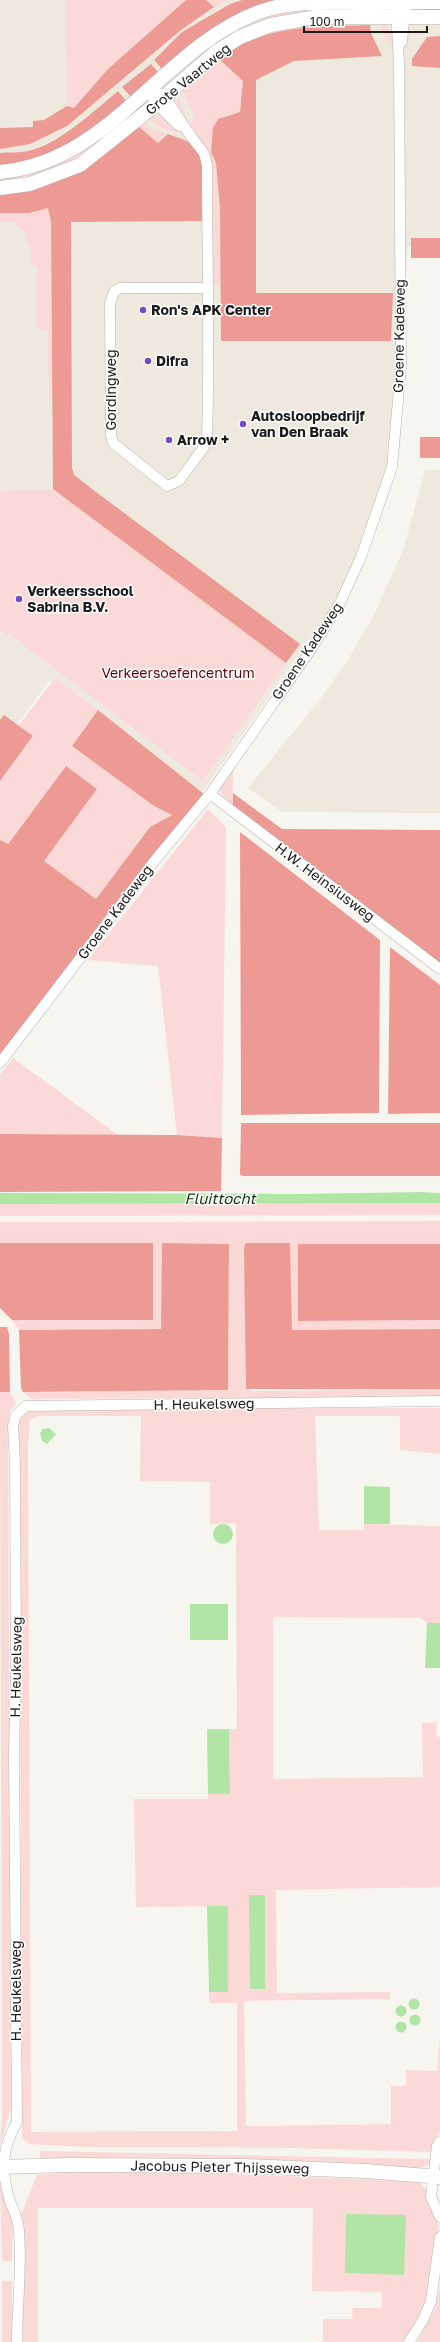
<svg xmlns="http://www.w3.org/2000/svg" width="440" height="2342" font-family="'Golos Text',sans-serif">
<style>
.built{fill:#eee8dd}
.green{fill:#fbd9d6;fill-rule:evenodd}
.forest{fill:#ee9a94}
.water{fill:#b0e5a6}
.lines{fill:none;stroke-linecap:round;stroke-linejoin:round}
.street-casing{stroke:#b5b3af;stroke-width:11}
.secondary-casing{stroke:#b5b3af;stroke-width:15}
.street{stroke:#fff;stroke-width:10}
.secondary{stroke:#fff;stroke-width:14}
.poi-dot{fill:#774ac2;stroke:#fff;stroke-width:1.5}
.labels{text-anchor:middle;stroke-width:3;stroke-linejoin:round;paint-order:stroke}
.street-label{font-size:14px;fill:#1c1b1a;stroke:#fff}
.poi-label{font-size:14px;font-weight:bold;fill:#1c1b1a;stroke:#fff;text-anchor:start}
.park-label{font-size:14px;fill:#66000b;stroke:#fff}
.water-label{font-size:15px;font-style:italic;fill:#11340a;stroke:#fff}
</style>
<rect width="100%" height="100%" fill="#f7f5f0"/>
<path class="built" d="M0,0h440v247l-33,-1 -7,202 -37,114 -164,235 -149,-117 -50,67z
M425,470h15v343l-158,-1 -34,-24 73,-90 25,-35 28,-48 30,-67z"/>
<path class="green" d="M66,0h120l-78,69 -34,39 -7,-2z
M206,0h22l-14,7z
M376,7v4l-88,5 -114,66 -2,-2 44,-38 38,-23 38,-10z
M382,23c11,4 10,18 12,29l-13,-23z
M219,59l24,22 -3,31 -18,4 -9,12 -2,24 5,11 2,21 3,92 -2,11 -8,-5 -3,-131 -17,-27 3,-9 -12,-25z
M177,96l5,8 4,15 -9,-15z
M134,109l3,4 -60,47 -39,17 -38,7v-7z
M149,116l13,2 16,15 -15,-5 -17,-10z
M144,120l8,9 16,5 -10,9 -21,-18z
M48,208l3,14v183l-3,-40v-36h-12l1,-64 -6,1v-18l-4,-3 -1,-12 -13,-11h-13v-9h29z
M53,489l233,174 -83,118 -194,-147 -2,1 -7,-5v-139z
M55,678l43,32 -26,36 82,60 18,9 -22,12 -54,72 -52,-38 53,-72 -31,-23 -59,78 -7,-4v-59l33,-44 -15,-11z
M233,762v44l-11,-11 -3,-9z
M208,809l18,18 -4,311 -45,-3 -19,-169 -70,-6z
M13,1058l105,77 -118,-1v-59z
M440,1203v12l-440,1v-12z
M440,1221v23h-142v77l142,-1v9l-149,1 -1,-87 -46,8 5,140 191,-2v8l-409,2 -8,-7 205,-2 1,-146 -67,-1 -1,86 -142,1 -7,-10h36l105,-12v-64l-153,-1v-21z
M0,1392h10l6,11 -6,8 -2,18 3,679 -11,37 2,-29z
M236,1408h204v46l-40,-4v-34h-85l4,114h45v-6l76,2v97h-13l-6,-5 -148,-1v162l150,-2 -1,-54 15,-1 -1,14 4,1v150l-164,3 1,103 113,-1v7l-146,2 2,125 145,-2v-38h15v-16l31,1 3,-33v94l-7,10 -2,10 -137,-4 -206,-1 -58,-3 -6,-4 -2,-4 -3,-717 7,-8zM39,1416h102l-1,65 70,1v42l26,-1 1,206h-8l1,65h-22v5h-74l2,108 92,-1v86h-19v11h28v128l-206,1 -3,-686 2,-26z
M40,2151l391,8 -3,6 -12,4 -357,-9 -19,-2z
M145,2171l273,10c11,7 19,27 20,40 2,19 -4,66 -11,83 -5,13 -14,26 -20,38h-95l11,-1v-22h29l1,-11h29v-16l-70,-1 1,-83h-275v134h-15v-119l-2,-9 16,-39 37,-3z
M0,2185l13,27 -1,49h-10z
M2,2281h10v61h-10z
M440,2286v56h-23l18,-33z"/>
<path class="forest" d="M186,0h20l8,7 -33,23 -114,96 -37,18 -30,5v-21l33,-1v-6l11,-1 23,-14 7,2 34,-39z
M242,0h51l-48,10 -55,36 -27,24 -9,-10 28,-28 48,-28z
M370,25l1,8 11,23 -88,5 -38,19v213h137l-2,48h-170l-1,-132 -4,-46 -5,-11 2,-24 5,-9 22,-7 3,-31 -24,-22c41,-35 101,-32 151,-34z
M440,36v32l-28,-2v-7l15,-22z
M151,64l8,9 -27,25 -10,-11z
M118,91l9,11 -38,32 -31,20 -58,14v-15c9,-1 19,0 28,-2 30,-6 66,-40 90,-60z
M137,125l21,18 10,-9c20,7 27,8 34,29l2,58 -133,1 1,246 2,7 22,17 204,152 -14,19 -233,-174 -2,-267 -3,-14 -19,5h-29v-21l32,-4z
M411,238h29v20h-29z
M420,437h20v21h-20z
M98,710l106,84 -37,45 -167,215v-214l8,4 58,-78 31,23 -53,72 52,38 54,-72 22,-12 -18,-9 -82,-60z
M4,715l29,21 -33,45v-61z
M233,793l49,36 158,1v133l-207,-157z
M240,832l140,108 -1,173 -138,2z
M390,947l50,38v128l-52,1z
M241,1123h199v53h-196l-4,-1z
M0,1134l177,1 45,3 -1,53 -221,1z
M0,1243h153v77h-141l-12,-12z
M162,1243l67,1 -1,146 -205,2 -2,-4 -2,-58 142,-1z
M245,1243h45l2,87 148,-1v60h-194l-2,-138z
M298,1244h142v76l-142,1z
M0,1327h7l2,7 1,58h-10z"/>
<path class="water" d="M421,1192l19,1v10l-440,1v-11l304,1z
M49,1428l7,6 -9,10 -5,-3 -2,-8 3,-4z
M364,1486l26,1v37h-26z
M213 1534a10 10 0 1 1 20 0a10 10 0 1 1-20 0Z
M190,1604h38v36h-38z
M427,1623h13v45h-15z
M207,1729h22l1,65h-22z
M249,1895h16v94h-15z
M207,1906h21v86h-19z
M408.5 2004a5.5 5.5 0 1 1 11 0a5.5 5.5 0 1 1-11 0Z
M395.5 2011a5.5 5.5 0 1 1 11 0a5.5 5.5 0 1 1-11 0Z
M409.5 2020a5.5 5.5 0 1 1 11 0a5.5 5.5 0 1 1-11 0Z
M395.5 2027a5.5 5.5 0 1 1 11 0a5.5 5.5 0 1 1-11 0Z
M346,2214l60,1 -2,60 -59,-2z"/>
<g class="lines">
<g class="street-casing">
<path id="street" d="M402,42l3,-32
M150,89l15,8 25,38 14,18 3,12c0,91 3,183 0,274l-3,8 -25,34 -12,5 -54,-43 -2,-7 -1,-133 4,-11 6,-4h88
M153,98l3,6 23,22
M210,794l230,175
M0,1063l156,-204 54,-65 102,-146 28,-45 21,-46 31,-90 9,-100 -2,-305 -3,-52
M440,2141l-3,5 -6,51 9,20
M17,2342c0,-36 5,-74 2,-110 0,-12 -5,-20 -9,-31 -9,-29 -9,-52 7,-79l-3,-369 2,-91 -1,-198 -2,-39 3,-10 10,-9 414,-5
M409,2342l14,-22 8,-19 9,-64"/>
</g>
<g class="secondary-casing">
<path id="secondary" d="M0,172c111,-9 162,-124 259,-160 33,-12 70,-9 105,-9 26,0 51,-1 76,-1
M0,188l30,-4 50,-19 64,-51 72,-62 24,-15 31,-12 45,-8h124
M0,2167l69,-2 176,1 121,5 74,6"/>
</g>
<use href="#street" class="street"/>
<use href="#secondary" class="secondary"/>
</g>
<g class="poi-dot">
<circle cx="143" cy="310" r="4"/>
<circle cx="148" cy="361" r="4"/>
<circle cx="243" cy="424" r="4"/>
<circle cx="169" cy="440" r="4"/>
<circle cx="19" cy="599" r="4"/>
</g>
<g class="labels">
<g class="street-label">
<text transform="translate(188 79) rotate(-39)" y="5">Grote Vaartweg</text>
<text transform="translate(399 336) rotate(-89)" y="5">Groene Kadeweg</text>
<text transform="translate(111 390) rotate(-90)" y="5">Gordingweg</text>
<text transform="translate(307 651) rotate(-56)" y="5">Groene Kadeweg</text>
<text transform="translate(325 882) rotate(37)" y="5">H.W. Heinsiusweg</text>
<text transform="translate(115 912) rotate(-53)" y="5">Groene Kadeweg</text>
<text transform="translate(204 1404) rotate(-1)" y="5">H. Heukelsweg</text>
<text transform="translate(16 1667) rotate(-89)" y="5">H. Heukelsweg</text>
<text transform="translate(16 1991) rotate(-90)" y="5">H. Heukelsweg</text>
<text transform="translate(220 2167) rotate(1)" y="5">Jacobus Pieter Thijsseweg</text>
</g>
<g class="poi-label">
<text x="151" y="315">Ron's APK Center</text>
<text x="156" y="366">Difra</text>
<text x="251" y="421">Autosloopbedrijf<tspan x="251" dy="16">van Den Braak</tspan></text>
<text x="177" y="445">Arrow +</text>
<text x="27" y="596">Verkeersschool<tspan x="27" dy="16">Sabrina B.V.</tspan></text>
</g>
<g class="park-label">
<text x="178" y="678">Verkeersoefencentrum</text>
</g>
<g class="water-label">
<text x="220" y="1204">Fluittocht</text>
</g>
</g>
<path d="M304 26v6h123v-6" fill="none" stroke="#1c1b1a" stroke-width="2"/>
<text x="310" y="26" font-size="12" fill="#1c1b1a" stroke="#ffffff" stroke-width="3" paint-order="stroke">100 m</text>
</svg>
